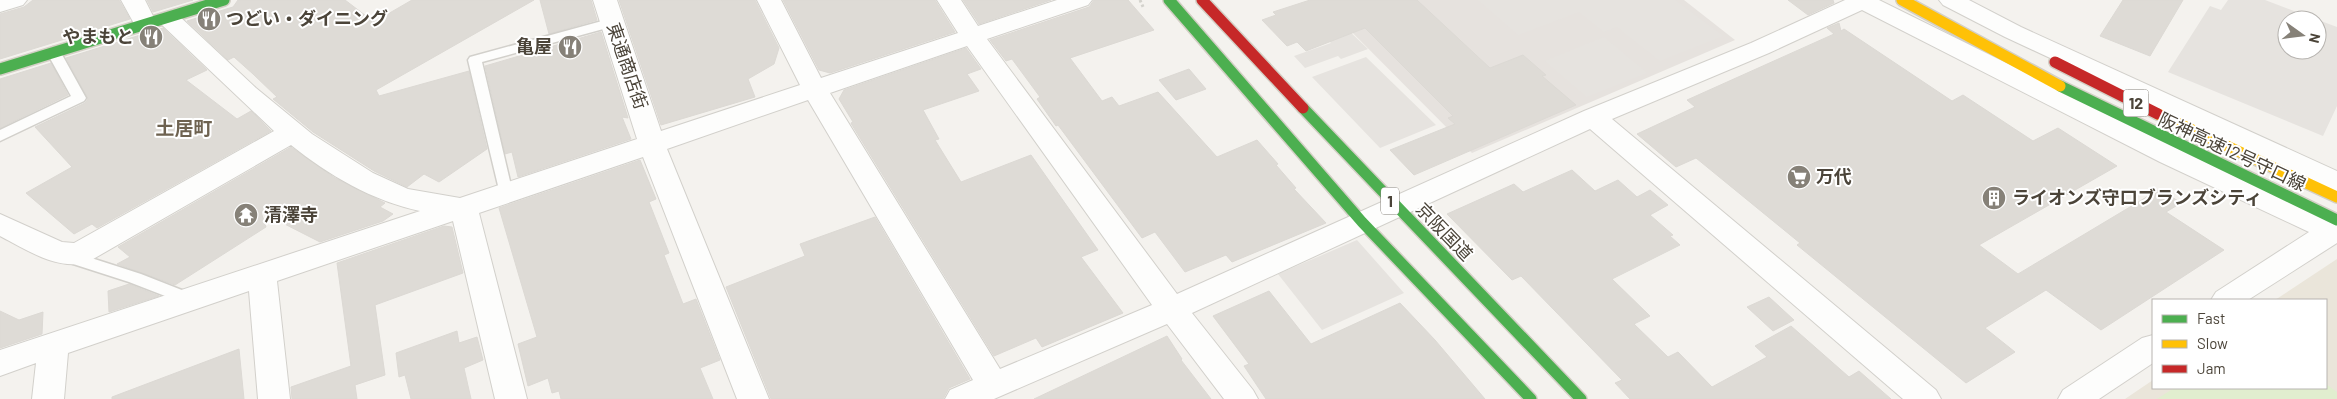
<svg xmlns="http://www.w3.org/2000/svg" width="2337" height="399" font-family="Barlow,'Noto Sans JP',sans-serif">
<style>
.industrial{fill:#e6e2de}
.education{fill:#eae5da}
.green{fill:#e1eecf}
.parking{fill:#e6e3df;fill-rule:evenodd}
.building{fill:#dedbd6;stroke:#dcd9d4}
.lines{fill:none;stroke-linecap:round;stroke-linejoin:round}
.lane-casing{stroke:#d2d0cb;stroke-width:3}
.street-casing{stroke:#d2d0cb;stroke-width:2}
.fast-casing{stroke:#d3cfc5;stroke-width:14}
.slow-casing{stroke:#d3cfc5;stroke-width:14}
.jam-casing{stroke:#d3cfc5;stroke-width:14}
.path{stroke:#d3d2cc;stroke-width:3;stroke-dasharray:2.5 2.5;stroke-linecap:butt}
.lane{fill:#fdfdfc;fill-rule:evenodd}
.street{fill:#fdfdfc;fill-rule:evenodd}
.fast{stroke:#4caf50;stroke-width:11}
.slow{stroke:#ffc107;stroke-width:11}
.jam{stroke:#c62828;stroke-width:11}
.labels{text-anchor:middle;stroke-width:4;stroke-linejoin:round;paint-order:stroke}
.shield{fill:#fff;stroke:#817c74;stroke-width:1}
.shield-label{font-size:16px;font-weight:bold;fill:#4b4439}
.poi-label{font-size:18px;font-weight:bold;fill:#4b4439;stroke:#fff;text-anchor:start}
.street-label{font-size:18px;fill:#4b4439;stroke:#fff}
.neighbourhood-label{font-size:19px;font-weight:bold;fill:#6e6250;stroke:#fff}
</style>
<rect width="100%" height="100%" fill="#f4f2ee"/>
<path class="industrial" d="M1320,0h364l51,40 -263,113z"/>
<path class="education" d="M2337,259v140h-212l28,-19v8h173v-88h-51z"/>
<path class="green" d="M2326,384l11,8v7h-180l17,-11h152z"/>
<path class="parking" d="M1478,0h197l48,36 -63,25 -43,-34 -13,5 -25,-20 -61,23z
M2228,0h37l72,27v79l-14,30 -155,-64 42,-66 11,4zM2287,20h30v30h-30z
M1346,28l22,21 -27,10 -3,-3 -33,12 -11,-12 37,-13 -7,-7z
M1604,37l43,36 -60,24 -42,-36z
M1366,57l70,68 -56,23 -68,-71z
M1357,240l47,53 -82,37 -44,-56z"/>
<path class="building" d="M33,0h86l11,19 -130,40v-45l24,-7z
M147,0h46l-40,12z
M238,0h107l29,22 38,-22h122l-158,90 3,6 90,-25 18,78 -48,33 -15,-8 -17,13 -33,-16 -61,-39 -40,-33 4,-2 -24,-23 -19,-17 -6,3 -41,-39 46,-14z
M540,0h51l6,20 -48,14z
M619,0h136l24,48 -5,16 -26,15 7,18 -94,28z
M783,0h152l20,32 -125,41 -11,-3z
M963,0h88l-72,24z
M1094,0h34l26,30 -84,28 32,43 10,-4 7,9 39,-14 59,65 40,-17 21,24 -2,1 20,23 -2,1 32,34 -94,39 -6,-7 -41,17 -30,-40 -13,6 -84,-113 -2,1 -19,-27 3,-2 -28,-38 -6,2 -16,-21 99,-33z
M1310,0h107l73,68 33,-13 23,20 -4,1 34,29 -162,70 -24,-25 65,-26 -7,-6 5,-2 -88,-88 -59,23 -9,-9 -10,4 -25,-26 14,-5 -3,-3z
M1788,0h45l1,3 -26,12z
M2123,0h60l-33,56 -50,-20z
M1839,23l2,8 3,-2 108,72 11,-6 70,46 25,-13 59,38 -138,79 39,29 142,-85 21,14 -15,9 58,38 -123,80 -55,-40 -61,38 30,24 -49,31 -169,-138 3,-2 -104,-85 -20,9 -39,-33 58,-27 -8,-7 147,-66 -7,-6z
M163,28l44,42 -21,10 51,39 14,-8 20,20 -174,97 -5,-4 -18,10 -48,-41 46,-26 -37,-40 50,-24 3,-4 -22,-41z
M601,32l27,86 -6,-1 9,22 -113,38 -6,-25 -7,2 -20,-88z
M966,48l15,21 -14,5 12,17 -56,19 16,29 -4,1 26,42 70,-27 67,95 -17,7 42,56 -81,34 -6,-9 -42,18 -142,-231 -1,-2 2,-1 -14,-23 5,-9z
M51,63l17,32 -68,33v-49z
M1189,69l17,20 -30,11 -17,-20z
M291,147l44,31 50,25 -5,4 13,7 -10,7 -63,21 -59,-30 5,15 -91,58 -58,-21 13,-7 -12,-10z
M640,160l16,39 -7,3 20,51 -5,2 19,49 13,-5 24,61 -20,8 13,31h-152l-2,-8 -7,2 -4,-15 -20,8 -10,-42 19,-7 -38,-129z
M1572,170l23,21 23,-11 19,17 13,-7 18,15 -18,10 23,20 -3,1 10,9 -68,34 38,37 -16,8 34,33 10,-5 34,35 55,-30 -12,-11 36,-20 58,51 10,-6 32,28h-261l-15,-16 7,-3 -101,-104 -9,4 -65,-66 67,-30 9,8z
M875,217l95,162 -21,9 -6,11h-172l-45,-112 79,-31 -5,-12z
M444,226l8,1 11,46 -88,32 10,70 -30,10 2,14h-65l-1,-12 60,-21 -14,-103z
M129,284l30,12 -50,16 -1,-21z
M1269,291l42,53 89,-41 35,37 50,59h-219l-22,-33 5,-2 -36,-48z
M1769,297l25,23 -21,11 -26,-24z
M0,311l19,9 24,-8 -1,22 -42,14z
M457,331l2,12 18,-6 6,23 -19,8 7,31h-60l-6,-24 -6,2 -3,-24z
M1167,336l15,23 -1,1 30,39h-177z
M239,349l5,50h-132v-2z"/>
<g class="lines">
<g class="lane-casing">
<path id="lane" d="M613,18l6,4 -1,3 -136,37 31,132 -2,4h-10l-33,-138 2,-3z
M53,47l7,4 26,47 -2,3 -84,40v-11l71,-34 -25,-45z
M78,248l6,2 1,6 56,18 56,22 2,4 -2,4 -6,2 -62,-24 -59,-19 -2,-4 4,-9z"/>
</g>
<g class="street-casing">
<path id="street" d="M0,0h27l-4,5 -23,7z
M121,0h24l12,24 -4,5 -8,2 -8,-2z
M593,0h24l44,131 139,-46 -43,-85h24l40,78 137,-45 -21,-33h24l17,26 79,-26h35l-4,5 -101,34 190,255 407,-183 167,-68 94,-43h34l299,148 155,71 4,-1v25l-89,57h-37l5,-8 93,-60 -149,-70 -298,-152 -93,43 -157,66 324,271 5,9h-38l-313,-270 -398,184 61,77 5,9h-34l-57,-75 -173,75h-49l5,-9 23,-10 -165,-280 -141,49 102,250h-32l-94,-242 -164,56 48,186h-32l-42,-178 -176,60 13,118h-32l-9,-108 -181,62 -4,46h-32l4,-36 -36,13v-26l420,-139c-47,-10 -92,-36 -129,-66l-203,117c-31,9 -61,-12 -88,-26v-22l62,28 12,1 200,-112 -113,-107 -4,-5 4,-5 8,-2 8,2 79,74 56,46 61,39 35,16 52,9 177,-59zM967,46l185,259 -152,64 -170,-276z
M1939,0h30l52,27 316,144v21l-332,-155 -62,-32z
M2153,335v28l-54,36h-41l5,-9 79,-52z"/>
</g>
<g class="fast-casing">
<path id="fast" d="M1169,0l193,222 169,177
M0,69l224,-69
M2060,86l277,134
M1303,108l278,291"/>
</g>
<g class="slow-casing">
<path id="slow" d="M1902,0l158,86
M2158,114l179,83"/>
</g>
<g class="jam-casing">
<path id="jam" d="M1202,0l101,108
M2055,62l103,52"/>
</g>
<path class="path" d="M1140,0l4,9"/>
<use href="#lane" class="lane"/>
<use href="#street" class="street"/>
<use href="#fast" class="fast"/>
<use href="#slow" class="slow"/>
<use href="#jam" class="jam"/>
</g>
<defs>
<g id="restaurant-disc" transform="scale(1.25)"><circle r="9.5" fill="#868178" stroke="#fff"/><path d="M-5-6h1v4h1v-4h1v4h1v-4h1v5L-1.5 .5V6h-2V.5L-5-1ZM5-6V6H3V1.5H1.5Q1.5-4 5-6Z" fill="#fff"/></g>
<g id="supermarket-disc" transform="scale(1.25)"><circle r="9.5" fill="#868178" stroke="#fff"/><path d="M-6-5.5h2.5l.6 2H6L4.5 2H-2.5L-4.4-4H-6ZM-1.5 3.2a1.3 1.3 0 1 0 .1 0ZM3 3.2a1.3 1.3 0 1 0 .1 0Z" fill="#fff"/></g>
<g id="building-disc" transform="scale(1.25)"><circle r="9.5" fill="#868178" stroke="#fff"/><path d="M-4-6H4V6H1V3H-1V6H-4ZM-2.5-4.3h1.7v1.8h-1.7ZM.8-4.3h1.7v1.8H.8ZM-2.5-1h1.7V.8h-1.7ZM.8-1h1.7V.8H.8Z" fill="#fff"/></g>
<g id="temple-disc" transform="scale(1.25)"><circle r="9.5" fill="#868178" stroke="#fff"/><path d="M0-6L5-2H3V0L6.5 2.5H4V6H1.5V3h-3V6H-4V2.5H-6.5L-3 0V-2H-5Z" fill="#fff"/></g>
</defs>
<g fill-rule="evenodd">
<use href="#restaurant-disc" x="209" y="19"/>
<use href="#restaurant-disc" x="151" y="37"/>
<use href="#restaurant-disc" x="570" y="47"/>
<use href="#supermarket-disc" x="1799" y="177"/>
<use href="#building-disc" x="1994" y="198"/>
<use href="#temple-disc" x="246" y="215"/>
</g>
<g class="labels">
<g class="shield">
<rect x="2123.5" y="89.5" width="25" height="27" rx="4"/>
<rect x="1381" y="187.5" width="18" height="27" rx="4"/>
</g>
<g class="shield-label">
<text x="2136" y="109">12</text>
<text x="1390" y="207">1</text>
</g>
<g class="poi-label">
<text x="226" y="25">つどい・ダイニング</text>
<text x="134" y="43" text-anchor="end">やまもと</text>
<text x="552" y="53" text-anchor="end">亀屋</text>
<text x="1816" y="183">万代</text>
<text x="2012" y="204">ライオンズ守口ブランズシティ</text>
<text x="264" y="221">清澤寺</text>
</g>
<g class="street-label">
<text transform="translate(627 66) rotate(71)" y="6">東通商店街</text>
<text transform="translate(2232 152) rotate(25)" y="6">阪神高速12号守口線</text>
<text transform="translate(1444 232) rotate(46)" y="6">京阪国道</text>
</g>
<g class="neighbourhood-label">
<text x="184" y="135">土居町</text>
</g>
</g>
<rect x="2152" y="299" width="175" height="90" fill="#ffffff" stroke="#b7b4b0"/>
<rect x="2162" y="315" width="25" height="8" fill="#4caf50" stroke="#b7b4b0"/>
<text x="2197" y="324" font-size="15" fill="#4b4439">Fast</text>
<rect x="2162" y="340" width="25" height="8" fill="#ffc107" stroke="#b7b4b0"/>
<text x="2197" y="349" font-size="15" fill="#4b4439">Slow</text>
<rect x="2162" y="365" width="25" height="8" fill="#c62828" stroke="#b7b4b0"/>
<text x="2197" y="374" font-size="15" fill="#4b4439">Jam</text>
<g transform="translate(2302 35) rotate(104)"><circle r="24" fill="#ffffff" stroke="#b7b4b0"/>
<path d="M0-4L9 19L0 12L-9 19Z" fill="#868178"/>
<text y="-8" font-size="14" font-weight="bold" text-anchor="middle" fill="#4b4439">N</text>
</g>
</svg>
